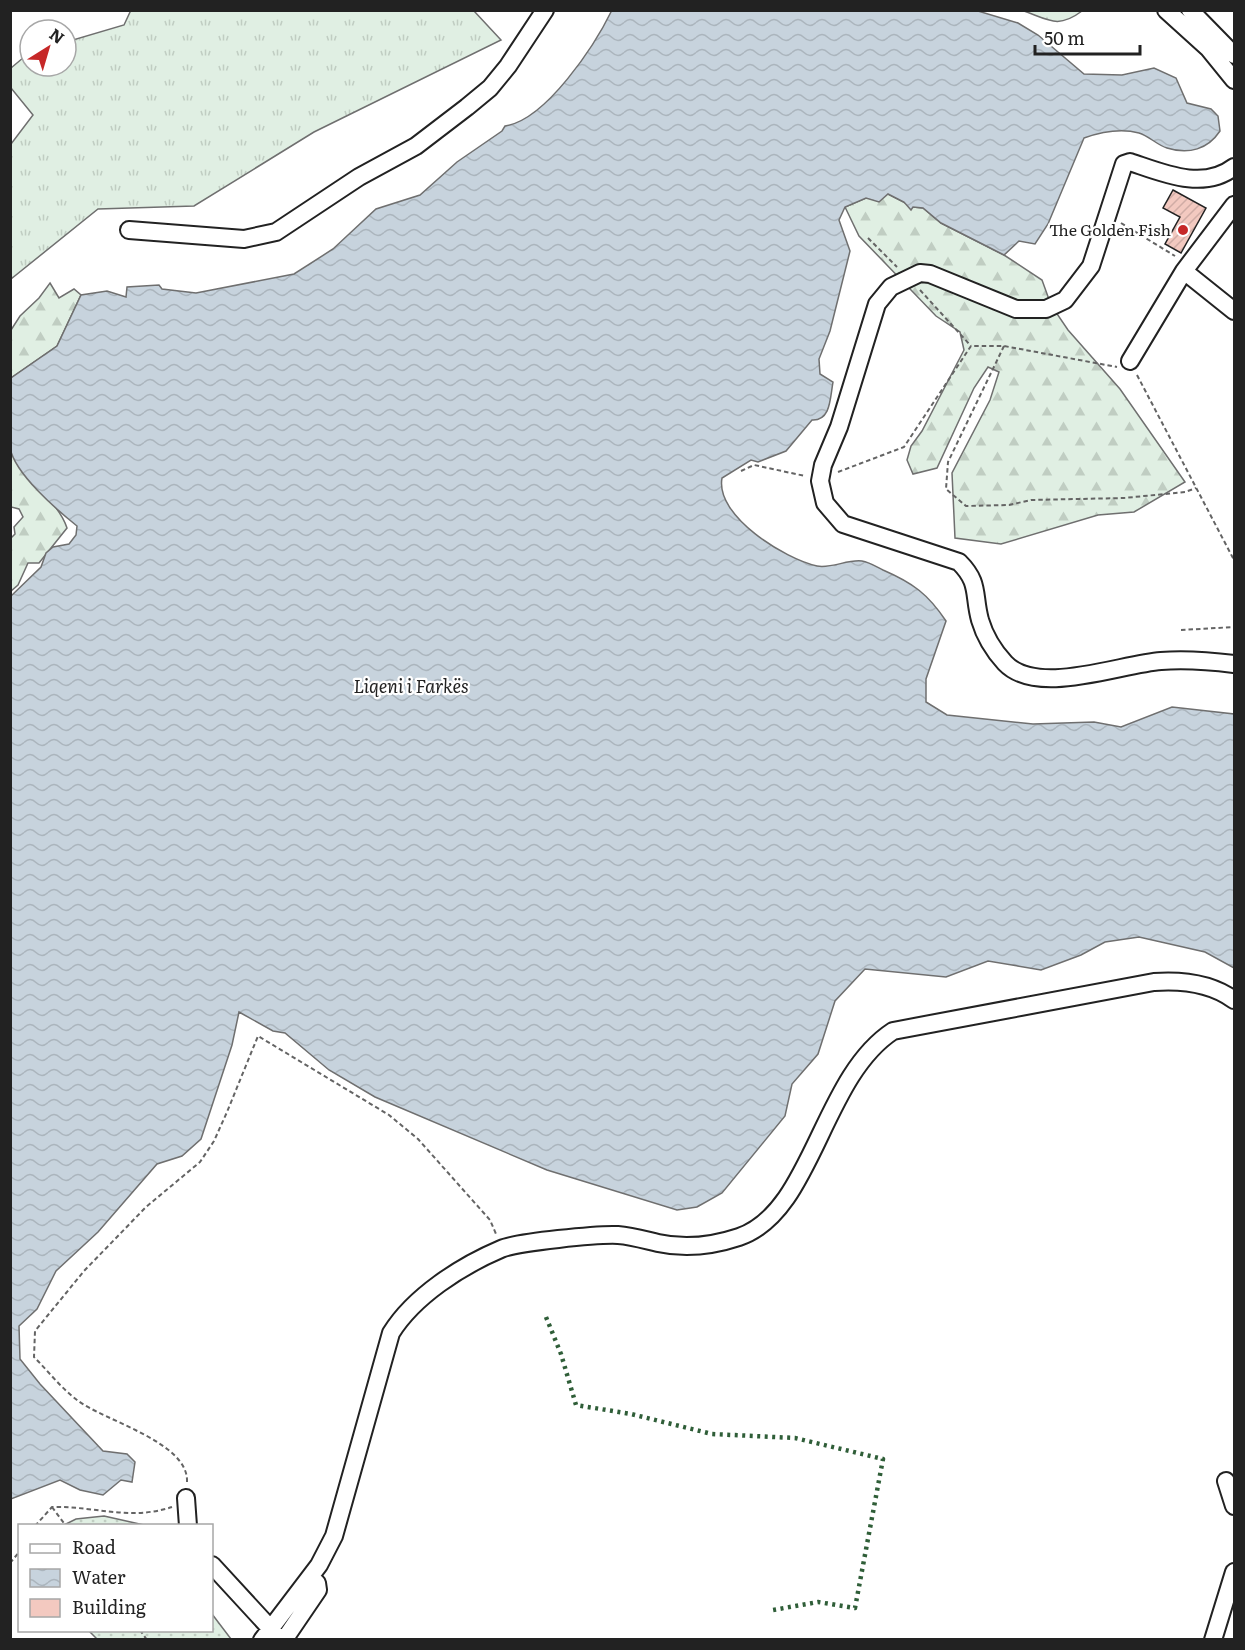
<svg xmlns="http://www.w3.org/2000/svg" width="1245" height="1650" font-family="Literata,serif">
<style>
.grass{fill:url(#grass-tufts);stroke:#6f6f6f;stroke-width:1.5}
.forest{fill:url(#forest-firs);stroke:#6f6f6f;stroke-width:1.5}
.park{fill:url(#park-dots);stroke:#6f6f6f;stroke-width:1.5}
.water{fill:url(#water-waves);stroke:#6f6f6f;stroke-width:1.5}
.building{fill:url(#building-hatch);stroke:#222;stroke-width:1.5}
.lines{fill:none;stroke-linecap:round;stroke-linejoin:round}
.minor-casing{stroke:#222;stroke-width:20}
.path{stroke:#646464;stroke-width:2;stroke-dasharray:4.5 3;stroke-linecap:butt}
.minor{stroke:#fff;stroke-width:16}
.hedge{stroke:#2f5e38;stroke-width:4.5;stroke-dasharray:3 4.5;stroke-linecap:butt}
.poi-dot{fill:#c62828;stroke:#fff;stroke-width:2}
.labels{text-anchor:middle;stroke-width:4.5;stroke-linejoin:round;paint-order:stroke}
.poi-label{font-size:16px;fill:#222;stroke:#fff;text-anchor:end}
.water-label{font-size:18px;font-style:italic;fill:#222;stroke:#fff}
</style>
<defs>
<pattern id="grass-tufts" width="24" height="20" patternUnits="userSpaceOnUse" patternTransform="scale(1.5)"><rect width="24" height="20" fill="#e0efe3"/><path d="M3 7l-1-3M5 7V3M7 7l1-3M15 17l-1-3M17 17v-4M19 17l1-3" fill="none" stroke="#c0cdc2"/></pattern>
<pattern id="forest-firs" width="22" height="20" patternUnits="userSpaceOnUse" patternTransform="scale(1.5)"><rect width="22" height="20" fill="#e0efe3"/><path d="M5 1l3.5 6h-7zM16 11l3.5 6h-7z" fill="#c0cdc2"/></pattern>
<pattern id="park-dots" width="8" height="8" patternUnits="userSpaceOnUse" patternTransform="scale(1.5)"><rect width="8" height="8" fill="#e0efe3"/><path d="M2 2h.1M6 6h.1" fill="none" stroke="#c0cdc2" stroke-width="1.8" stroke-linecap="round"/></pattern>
<pattern id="water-waves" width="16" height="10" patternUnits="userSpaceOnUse" patternTransform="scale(1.5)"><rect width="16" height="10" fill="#c7d3dd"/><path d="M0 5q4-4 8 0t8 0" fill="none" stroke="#abb5bd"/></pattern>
<pattern id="building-hatch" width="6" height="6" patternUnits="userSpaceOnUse" patternTransform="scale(1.5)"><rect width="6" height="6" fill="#f3c9c0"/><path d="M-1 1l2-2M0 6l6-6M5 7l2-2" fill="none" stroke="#d0aca5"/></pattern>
</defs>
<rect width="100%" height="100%" fill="#fff"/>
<path class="grass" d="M131,10l343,1 27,29 -187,92 -120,74 -96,3 -87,70v-135l22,-29 -22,-27v-20l19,-16v14h36v-24l58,-17z"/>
<path class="forest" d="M1024,11h58c-24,18 -33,9 -58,0z
M888,194l25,13 10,1 18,15 63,32 38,25 9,25 17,25 52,59 65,93 -51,30 -36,3 -97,29 -46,-6 -3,-65 38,-73 9,-28 -11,-5 -14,21 -37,80 -24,6 -6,-14 4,-14 11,-15 42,-81 -4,-18 -24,-16 -77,-80 -14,-29 21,-9z
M50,283l9,15 15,-9 7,6 -24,51 -46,32v-48l9,-14 19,-18z
M10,449c13,30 48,51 57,79l-28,35h-11l-10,22 -7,6v-53l4,-4 -1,-7 9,-10 -4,-8 -8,-2z"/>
<path class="park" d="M104,1516l40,9h-80l12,-6z
M212,1614l19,25h-134l-8,-8 123,-1z"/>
<path class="water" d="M612,10l366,1 40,12 20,12 46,39 38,1 32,-7 22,10 11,25 24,6 7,7 2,15c-12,18 -31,24 -53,17 -10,-3 -18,-12 -28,-15 -19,-5 -38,-1 -55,5l-36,86 -13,20 -16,-3 -15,14 -63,-32 -18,-15 -10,-1 -2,3 -7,-8 -16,-8 -9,8 -13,-4 -21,9 -6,13 11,31 -20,80 -11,28 1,15 13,8c-3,16 -2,39 -21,38l-26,31 -28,11 -7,-2 -29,18c-7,38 63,81 95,88 14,3 31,-7 45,-5 7,1 15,6 21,9 30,13 45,24 63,51l-20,58v23l21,13 86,9 61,-2 27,5 51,-20 62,7v254l-29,-16 -66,-15 -34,5 -24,13 -40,15 -53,-9 -42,16 -81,-8 -30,32 -17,53 -26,30 -7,32 -63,77 -25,14 -20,3 -130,-40 -172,-73 -46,-27 -44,-37 -12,-2 -34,-19 -7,33 -31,94 -19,17 -25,8 -59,68 -42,39 -19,38 -18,17 1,33 20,25 63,67 24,3 8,8 -3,20 -11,-2 -18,15 -23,-5 -20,-10 -49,19v-903l30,-29 5,-14 7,-6 16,-3 7,-9 1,-9c-20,-16 -62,-52 -67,-78 -4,-21 0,-48 1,-70l46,-32 24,-51 26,-4 19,6 1,-10 32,-2 3,4 34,4 98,-19 39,-25 43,-40 44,-14 37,-33 45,-31 3,-5c41,-6 90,-81 107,-116z"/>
<path class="building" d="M1173,190l33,18 -25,45 -16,-9 15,-27 -17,-9z"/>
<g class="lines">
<g class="minor-casing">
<path id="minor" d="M1166,10l42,38 26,32
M1190,10l44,45
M1234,167c-31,24 -71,6 -104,-5l-6,2 -33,102 -26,34 -19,9h-30l-86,-35 -10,-1 -29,14 -14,17 -38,123 -16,38 -3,16 5,22 18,21 116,38c21,21 14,32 21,58 5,17 13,30 25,43 32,34 115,1 156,-2 25,-2 49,0 73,3
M129,230l115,9 32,-7 83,-55 57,-31 51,-39 23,-19 18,-22 37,-56
M1184,271l50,40
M1130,361l54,-90 50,-66
M1226,1481l8,25
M186,1498l2,28
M212,1565l69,75
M262,1640l57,-75 15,-29 57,-203c23,-37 70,-67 110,-84 16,-7 98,-15 117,-14 14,1 27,5 40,8 27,6 54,3 81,-6 74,-25 82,-159 154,-206l261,-49c28,-2 57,1 80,18
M284,1640l34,-50 -1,-7 -7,-6
M1213,1640l21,-68"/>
</g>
<path class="path" d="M1121,223l54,33
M868,238l29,29
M920,290l51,56
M1004,346l-56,116 -2,27 20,17 43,-1 22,-5 93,-2 61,-6 11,-4
M1137,375l97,185
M741,471l13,-6 51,11
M838,472l66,-25 67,-101h33l113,21
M1181,630l53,-3
M187,1482c2,-40 -83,-61 -110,-82 -16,-12 -29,-29 -43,-43l1,-26 49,-60 62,-64 54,-45 14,-21 13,-29 31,-76 131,79 29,24 72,81 6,14
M52,1507l14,19
M35,1526l17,-19c44,-1 77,14 120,0
M10,1563l10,-12
M140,1630l7,10"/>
<use href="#minor" class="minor"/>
<path class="hedge" d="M546,1317l15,37 15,51 55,9 81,20 83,4 88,21 -28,149 -37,-6 -45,8"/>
</g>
<circle class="poi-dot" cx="1183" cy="230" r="6"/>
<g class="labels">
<g class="poi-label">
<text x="1171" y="236">The Golden Fish</text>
</g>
<g class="water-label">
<text x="411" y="693">Liqeni i Farkës</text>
</g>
</g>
<rect width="1245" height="1650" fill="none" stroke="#222222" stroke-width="24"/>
<rect x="18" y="1524" width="195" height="108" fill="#ffffff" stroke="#a7a7a7" stroke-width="1.5"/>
<rect x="30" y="1544" width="30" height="9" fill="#ffffff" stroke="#a7a7a7" stroke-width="1.5"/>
<text x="72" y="1554" font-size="18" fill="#222222">Road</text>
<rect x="30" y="1569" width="30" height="18" fill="url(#water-waves)" stroke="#a7a7a7" stroke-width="1.5"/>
<text x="72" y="1584" font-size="18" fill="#222222">Water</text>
<rect x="30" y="1599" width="30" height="18" fill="#f3c9c0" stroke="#a7a7a7" stroke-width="1.5"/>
<text x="72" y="1614" font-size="18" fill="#222222">Building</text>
<g transform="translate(48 48) rotate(37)"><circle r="28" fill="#ffffff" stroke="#a7a7a7" stroke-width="1.5"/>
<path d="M0-4.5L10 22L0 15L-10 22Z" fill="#c62828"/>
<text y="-9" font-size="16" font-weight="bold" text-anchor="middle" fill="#222222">N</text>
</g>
<path d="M1035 45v9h105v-9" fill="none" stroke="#222222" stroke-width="3"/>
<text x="1044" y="45" font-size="18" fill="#222222" stroke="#ffffff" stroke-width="4.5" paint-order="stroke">50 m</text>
</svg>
